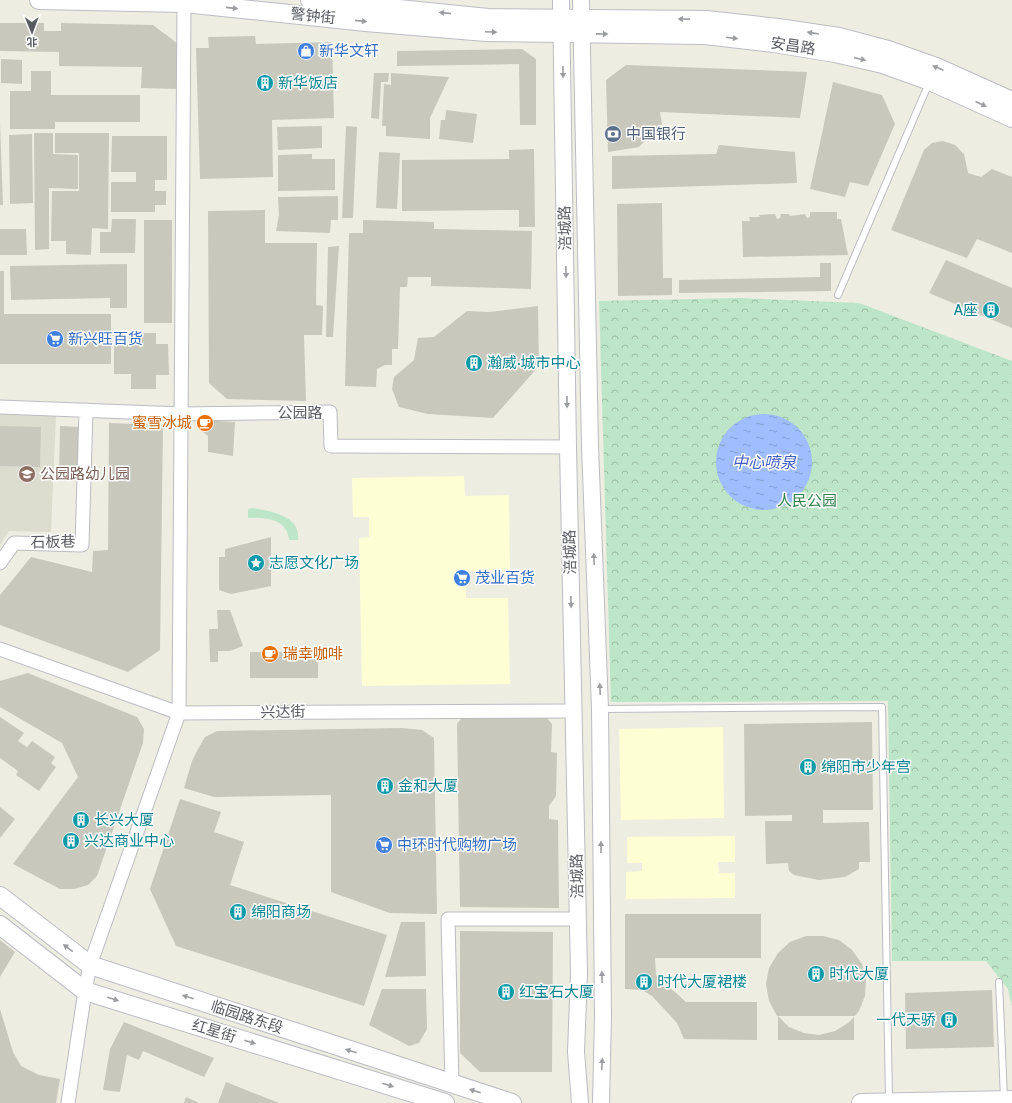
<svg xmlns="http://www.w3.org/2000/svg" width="1012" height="1103" font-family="Cabin,'Noto Sans SC',sans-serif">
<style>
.commercial{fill:#fefed4}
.education{fill:#ddddcf}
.grass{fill:#bce6c7}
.park{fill:url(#park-crowns)}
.water{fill:url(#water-ripples)}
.building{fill:#c8c8bd}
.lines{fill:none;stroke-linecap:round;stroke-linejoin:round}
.service-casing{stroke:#bbbcc3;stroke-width:8}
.minor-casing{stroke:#bbbcc3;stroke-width:15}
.tertiary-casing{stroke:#bbbcc3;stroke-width:18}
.secondary-casing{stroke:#bcbdc5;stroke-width:20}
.service{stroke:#fff;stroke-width:6}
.minor{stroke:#fff;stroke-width:13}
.tertiary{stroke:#fff;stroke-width:16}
.secondary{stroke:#fff;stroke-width:18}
.oneway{fill:#9b9da1}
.labels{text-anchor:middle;stroke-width:3;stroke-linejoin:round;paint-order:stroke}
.street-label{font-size:15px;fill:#595b62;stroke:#fff}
.shop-label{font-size:15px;fill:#366cbe;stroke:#fff;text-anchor:start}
.culture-label{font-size:15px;fill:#0d838f;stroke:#fff;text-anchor:start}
.service-label{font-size:15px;fill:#4e5e75;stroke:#fff;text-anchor:start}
.food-label{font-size:15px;fill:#c56008;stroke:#fff;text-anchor:end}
.education-label{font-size:15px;fill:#785e54;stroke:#fff;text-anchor:start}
.park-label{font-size:15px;fill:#31814a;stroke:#fff}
.water-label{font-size:16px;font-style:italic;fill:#3f5ec5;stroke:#fff}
</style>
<defs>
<pattern id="park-crowns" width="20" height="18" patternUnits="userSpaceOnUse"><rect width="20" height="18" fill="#bce6c7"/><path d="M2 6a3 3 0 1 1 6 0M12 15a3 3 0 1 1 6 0" fill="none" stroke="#9cbda5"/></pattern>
<pattern id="water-ripples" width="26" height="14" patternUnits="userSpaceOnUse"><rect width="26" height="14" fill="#9fbdff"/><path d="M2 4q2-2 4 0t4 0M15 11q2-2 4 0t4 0" fill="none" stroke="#859dd2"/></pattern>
</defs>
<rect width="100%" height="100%" fill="#edede1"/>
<path class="commercial" d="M464,476l1,20 44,-1 1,75 -44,1v27h42l2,86 -148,2 -3,-148 10,-1v-20h-16l-1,-39z
M723,727l1,91 -103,2 -2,-91z
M735,836v26h-17l1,11h16v25l-109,1v-27l16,-1v-8h-15v-26z"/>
<path class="education" d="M0,414l56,2 -5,116 -42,-1 -9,14z"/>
<path class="grass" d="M252,508c17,3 49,7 46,32h-9c-1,-21 -24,-23 -41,-22v-9z"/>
<path class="park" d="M740,298l119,5 153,58v646l-4,-18 -22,-28h-94l-4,-260 -277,1 -12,-401z"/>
<path class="water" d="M716 462a48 48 0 1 1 96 0a48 48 0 1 1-96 0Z"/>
<path class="building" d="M0,23h44v8h17v-8l92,2 25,19 -1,45 -36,-1 1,-21 -83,-1v-14l-59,-1z
M255,36l1,8 76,-2 2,76 -62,2 1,57 -73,2 -4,-131h13l-1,-11z
M522,49l14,10v66h-16l-1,-61 -122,2v-15z
M1,59l21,1v24l-21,-1z
M626,65l181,7 -7,46 -140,-6 2,12 -23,23 -31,5 -2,-72z
M31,71h20v24h89v27h-85v7h-45v-38h21z
M374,73h15l-1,9h-7l-2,37 -8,-1z
M391,73l58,4 -19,41v21l-44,-3v-10h-4l2,-42 7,1z
M833,82l49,13 13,29 -27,62 -18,-4 -5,15 -35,-8z
M446,110l31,4 -4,29 -34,-4 2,-19h4z
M0,123l3,82h-3z
M322,126v22l-44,2 -1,-23z
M346,126l11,1 -4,91h-11z
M34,133h19v21l25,1v34l-29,-1v61l-14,1z
M55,133h54l-1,96 -16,-1 -1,27 -25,-1v-13h-15l1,-50h27v-38h-24z
M32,134l1,69 -23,1 -1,-69z
M112,136h55v44h-12v11h11v14h-11v7h-44v-30h25v-10h-25z
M943,141l12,4 9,9 4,19 13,4 11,-8 20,8v76l-35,-14 -10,19 -76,-28 33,-80 8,-7z
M719,145l76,7 2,31 -185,6v-33l104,-2z
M534,149l1,78h-16v-17l-117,1v-51l107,-1v-9z
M379,152l21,1 -3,56 -21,-1z
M312,154v5h23v31l-57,1v-36z
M338,196v24h-7l-1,13 -54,-2 3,-16 -1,-18z
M662,203l1,75h9v17l-54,1 -1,-92z
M265,210v33h52l-1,62 7,1 -1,29h-18l2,66 -79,-2 -18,-16 -1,-172z
M810,212h27v7h4l7,36 -105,2 -1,-36h8l-1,-4h11l-1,-2 16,-1 2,5 3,-1 1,-4h8l1,2 15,-2 2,4 3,-1z
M112,219h24l-1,34h-35v-21h11z
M144,220h28v103h-28z
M363,220l71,2v7l98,2 -1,58 -100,-3v-9h-23l-1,10h-7l-2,62h-6v16h-7l-8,4 -1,18 -31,-1 4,-153h14z
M0,229h26l1,26h-27z
M339,246l-6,91h-7l2,-90z
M946,260l66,28v40l-83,-35z
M820,263h11v28l-152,2v-13l141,-3z
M127,264v44h-17v-10l-99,2 -1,-34z
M0,271h4v43h107v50h-111z
M538,306l1,60 -46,52 -65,-4 -29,-7 -7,-18 2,-12 20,-17 4,-22 16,-1 33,-26 22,1z
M129,333h27v11h12l1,31h-13v14h-25v-15h-17v-29h15z
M199,420l36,2 -2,34 -25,-4v-16l-7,-6z
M109,423l54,2 -3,225 -32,22 -128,-47v-30l31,-38 61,15 1,-21 15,-1z
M0,426l41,1 -1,40 -40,-1z
M60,426l20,1 -1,49h-20z
M271,537v49l-40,8 -12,-4v-33h6v-8z
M217,610h13l13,36 -13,5h-12v11h-8l-1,-33h9z
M250,652h68v26h-68z
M28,673l109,44 7,12 -1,14 -46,133 -9,9 -14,4h-14l-47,-25 65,-87 -16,-34 -62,-36v-26z
M0,717l24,16 -6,8 9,6 5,-6 23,16 -4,6 5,4 -17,24 -23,-16 2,-4 -18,-13z
M546,717l6,7 -1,28 6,1 -1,43 -7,10v13l9,1 1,88 -99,-1 -3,-183 4,-5 6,-1z
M872,722l1,88h-50v13l46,-1 1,40h-11v7l-14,8 -26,3 -25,-5 -5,-4 -1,-8 -22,1 -1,-43h27v-6l-47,1 -1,-92z
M401,728l21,2 12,8 3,176 -47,-1 -59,-21v-97l-117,2 -30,-9 8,-27 6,-12 7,-12 12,-6z
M180,799l41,13 -7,20 30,10 -14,43 157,50 -23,71 -188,-60 -26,-57z
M0,807l15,12 -15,19z
M625,914h136v44h-106l1,17 30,27h71v38l-73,-1 -7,-16 -25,-27 -10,-6 -17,-1z
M401,922h24l1,54 -41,1z
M460,931l93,1 -1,140h-72l-20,-19z
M806,936h17l16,4 13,10 10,14 4,16 -1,16 -6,15 -4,5h-78l-8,-15 -3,-17 3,-16 9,-15 12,-11z
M0,940l15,12 -15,25z
M382,989h44l1,40 -8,14 -10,3 -40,-21z
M992,990l2,57 -88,2 -1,-56z
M0,1009l13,43 8,14 18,9 21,4 -4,24h-56z
M778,1016l11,11 15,6 15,2 16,-4 13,-8 6,-6v23h-76z
M124,1022l90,36 -10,19 -61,-26 -4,9 -12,-5 -7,37 -17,-2 7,-41z
M226,1082l53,21h-61z
M186,1097l13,6h-15z"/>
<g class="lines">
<g class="service-casing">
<path id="service" d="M838,295l91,-212
M600,709l282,-2 7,393
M999,982l5,116"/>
</g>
<g class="minor-casing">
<path id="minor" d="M0,407l181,7 149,-2 1,34 237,1
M0,563l14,-20 68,2 4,-135
M0,649l179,64 395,-2
M452,1084l-4,-165h130
M68,1103l17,-112 5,-26 89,-252 5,-710"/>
</g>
<g class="tertiary-casing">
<path id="tertiary" d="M561,0l7,447 11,526 -3,79 4,51
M581,0l9,446 10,263 3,307 -2,87"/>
</g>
<g class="secondary-casing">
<path id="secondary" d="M39,0l145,3 182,19 120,10 219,3 69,8 61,10 48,11 47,17 82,37
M310,0l178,18 219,2 71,8 61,9 49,13 48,17 76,34
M0,896l90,69 422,138
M0,925l85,66 360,112
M861,1103l151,-3"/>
</g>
<use href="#service" class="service"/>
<use href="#minor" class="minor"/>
<use href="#tertiary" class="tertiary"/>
<use href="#secondary" class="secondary"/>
</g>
<defs><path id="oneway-solid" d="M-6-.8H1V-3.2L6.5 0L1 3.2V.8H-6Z"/></defs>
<g class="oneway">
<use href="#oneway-solid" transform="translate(232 8) rotate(6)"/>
<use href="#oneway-solid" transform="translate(445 13) rotate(-174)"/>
<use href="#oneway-solid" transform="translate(684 19) rotate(-179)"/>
<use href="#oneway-solid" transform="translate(361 21) rotate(6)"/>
<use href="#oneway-solid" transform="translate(491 32) rotate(2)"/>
<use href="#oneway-solid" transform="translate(813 33) rotate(-171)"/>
<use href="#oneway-solid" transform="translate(602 34) rotate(1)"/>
<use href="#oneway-solid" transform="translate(732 38) rotate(7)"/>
<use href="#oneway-solid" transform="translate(860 59) rotate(13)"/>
<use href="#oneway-solid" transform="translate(938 68) rotate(-157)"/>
<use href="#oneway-solid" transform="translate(563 72) rotate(89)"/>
<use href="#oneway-solid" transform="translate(981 104) rotate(24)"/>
<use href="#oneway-solid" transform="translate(566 272) rotate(89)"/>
<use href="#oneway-solid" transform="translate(567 402) rotate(89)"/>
<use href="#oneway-solid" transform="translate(594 559) rotate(-92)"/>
<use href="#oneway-solid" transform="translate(571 602) rotate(89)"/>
<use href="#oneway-solid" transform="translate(600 689) rotate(-92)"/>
<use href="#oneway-solid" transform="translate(601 847) rotate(-90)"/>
<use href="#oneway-solid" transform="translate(68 948) rotate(-143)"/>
<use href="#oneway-solid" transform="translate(602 977) rotate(-91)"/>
<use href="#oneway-solid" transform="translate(188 997) rotate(-162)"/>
<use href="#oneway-solid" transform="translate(113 999) rotate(17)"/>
<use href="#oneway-solid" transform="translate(250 1042) rotate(17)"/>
<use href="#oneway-solid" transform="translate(351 1051) rotate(-162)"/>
<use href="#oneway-solid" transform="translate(602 1064) rotate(-88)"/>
<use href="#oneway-solid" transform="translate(388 1085) rotate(17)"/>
<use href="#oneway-solid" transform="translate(475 1091) rotate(-162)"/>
</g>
<defs>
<g id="shop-disc" transform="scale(0.9)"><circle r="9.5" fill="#3f7fe0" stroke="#fff"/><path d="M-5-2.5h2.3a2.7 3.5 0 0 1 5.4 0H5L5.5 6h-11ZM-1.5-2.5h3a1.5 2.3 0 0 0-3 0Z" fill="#fff"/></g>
<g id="building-disc" transform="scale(0.9)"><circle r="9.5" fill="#0f9aa8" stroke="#fff"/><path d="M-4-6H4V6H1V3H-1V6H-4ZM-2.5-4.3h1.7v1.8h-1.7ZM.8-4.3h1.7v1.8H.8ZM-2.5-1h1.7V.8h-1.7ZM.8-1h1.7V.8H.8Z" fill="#fff"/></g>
<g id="bank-disc" transform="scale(0.9)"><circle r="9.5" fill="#5c6f8a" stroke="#fff"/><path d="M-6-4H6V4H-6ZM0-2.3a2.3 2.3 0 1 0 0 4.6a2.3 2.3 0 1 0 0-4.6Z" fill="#fff"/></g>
<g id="supermarket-disc" transform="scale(0.9)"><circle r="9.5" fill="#3f7fe0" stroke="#fff"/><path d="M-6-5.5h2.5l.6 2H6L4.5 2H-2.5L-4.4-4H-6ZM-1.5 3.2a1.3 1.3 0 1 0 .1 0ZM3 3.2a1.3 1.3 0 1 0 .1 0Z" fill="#fff"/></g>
<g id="cafe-disc" transform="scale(0.9)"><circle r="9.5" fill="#e8710a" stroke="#fff"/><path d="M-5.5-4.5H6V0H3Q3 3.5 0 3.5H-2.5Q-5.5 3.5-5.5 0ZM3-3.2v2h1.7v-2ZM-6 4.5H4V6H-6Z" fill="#fff"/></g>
<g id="school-disc" transform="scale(0.9)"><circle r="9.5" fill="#8d6e63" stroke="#fff"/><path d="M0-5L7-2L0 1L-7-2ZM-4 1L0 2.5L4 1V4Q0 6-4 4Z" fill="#fff"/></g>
<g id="sight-disc" transform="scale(0.9)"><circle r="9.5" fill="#0f9aa8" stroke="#fff"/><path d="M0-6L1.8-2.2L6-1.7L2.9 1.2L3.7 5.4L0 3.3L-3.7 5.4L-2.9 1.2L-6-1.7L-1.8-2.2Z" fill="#fff"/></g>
</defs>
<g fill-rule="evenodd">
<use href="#shop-disc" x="306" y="51"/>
<use href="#building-disc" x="265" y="83"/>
<use href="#bank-disc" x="613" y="134"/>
<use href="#building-disc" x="991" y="310"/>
<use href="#supermarket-disc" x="55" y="339"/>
<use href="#building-disc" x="474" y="363"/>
<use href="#cafe-disc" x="205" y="423"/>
<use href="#school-disc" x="27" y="474"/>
<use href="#sight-disc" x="256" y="563"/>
<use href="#supermarket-disc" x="462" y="578"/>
<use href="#cafe-disc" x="270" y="654"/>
<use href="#building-disc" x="808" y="767"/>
<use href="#building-disc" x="385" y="786"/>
<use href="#building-disc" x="81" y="820"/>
<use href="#building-disc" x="71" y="841"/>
<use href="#supermarket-disc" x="384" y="845"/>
<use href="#building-disc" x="238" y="912"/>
<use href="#building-disc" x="816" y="974"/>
<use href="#building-disc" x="644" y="982"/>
<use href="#building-disc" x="506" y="992"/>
<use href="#building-disc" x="949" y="1020"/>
</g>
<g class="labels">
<g class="street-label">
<text transform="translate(313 16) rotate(6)" y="5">警钟街</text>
<text transform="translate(793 46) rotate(9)" y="5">安昌路</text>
<text transform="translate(565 228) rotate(-91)" y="5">涪城路</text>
<text x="300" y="418">公园路</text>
<text transform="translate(53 542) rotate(-1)" y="5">石板巷</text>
<text transform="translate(570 552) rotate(-91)" y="5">涪城路</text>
<text transform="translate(283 712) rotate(-1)" y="5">兴达街</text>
<text transform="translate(577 876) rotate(-91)" y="5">涪城路</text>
<text transform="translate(247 1017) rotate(18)" y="5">临园路东段</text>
<text transform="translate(214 1031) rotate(17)" y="5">红星街</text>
</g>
<g class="shop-label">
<text x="319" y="56">新华文轩</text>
<text x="68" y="344">新兴旺百货</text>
<text x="475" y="583">茂业百货</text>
<text x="397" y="850">中环时代购物广场</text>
</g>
<g class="culture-label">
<text x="278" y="88">新华饭店</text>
<text x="978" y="315" text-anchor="end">A座</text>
<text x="487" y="368">瀚威·城市中心</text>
<text x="269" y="568">志愿文化广场</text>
<text x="821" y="772">绵阳市少年宫</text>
<text x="398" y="791">金和大厦</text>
<text x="94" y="825">长兴大厦</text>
<text x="84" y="846">兴达商业中心</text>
<text x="251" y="917">绵阳商场</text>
<text x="829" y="979">时代大厦</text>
<text x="657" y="987">时代大厦裙楼</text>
<text x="519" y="997">红宝石大厦</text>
<text x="936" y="1025" text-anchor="end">一代天骄</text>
</g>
<g class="service-label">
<text x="626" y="139">中国银行</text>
</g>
<g class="food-label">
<text x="192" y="428">蜜雪冰城</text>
<text x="283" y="659" text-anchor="start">瑞幸咖啡</text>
</g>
<g class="education-label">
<text x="40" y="479">公园路幼儿园</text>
</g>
<g class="park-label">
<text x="807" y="506">人民公园</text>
</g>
<g class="water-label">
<text x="764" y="468">中心喷泉</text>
</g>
</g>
<g transform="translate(32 32) rotate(179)" stroke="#ffffff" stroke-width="3" paint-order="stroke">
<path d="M0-3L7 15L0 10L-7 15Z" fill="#595b62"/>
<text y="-6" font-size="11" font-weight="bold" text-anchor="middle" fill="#595b62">北</text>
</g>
</svg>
